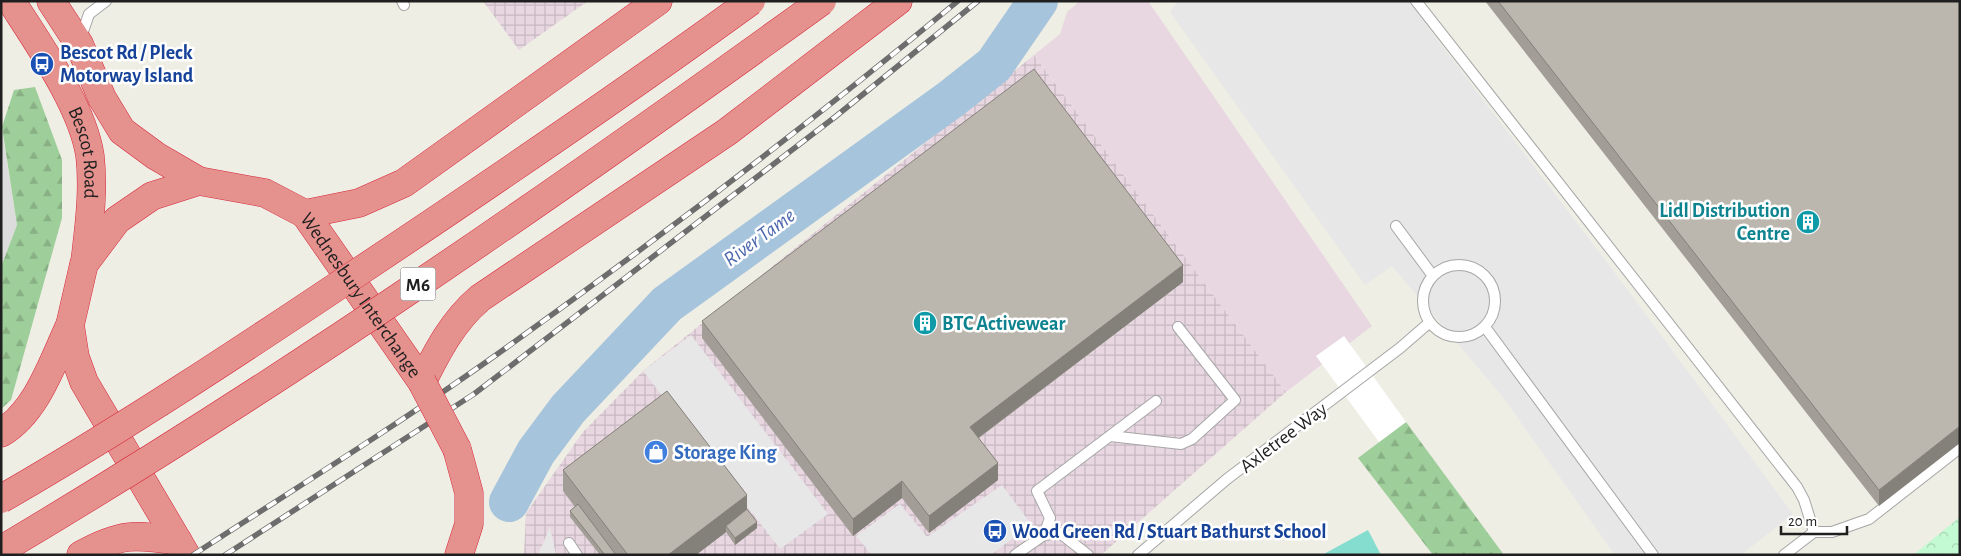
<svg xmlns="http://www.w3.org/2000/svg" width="1961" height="556" font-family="'Alegreya Sans',sans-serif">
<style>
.residential{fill:#dddcdc}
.industrial{fill:url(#industrial-grid)}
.railway{fill:#e8d7e1}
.forest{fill:url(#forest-firs)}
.park{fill:url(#park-crowns)}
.pitch{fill:#84ddcf}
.parking{fill:#e7e7e7}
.pier{fill:#fff}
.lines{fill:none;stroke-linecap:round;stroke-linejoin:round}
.river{stroke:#a6c4dc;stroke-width:40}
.lane-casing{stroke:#a6a6a6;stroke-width:12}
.highway-casing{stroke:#d8273c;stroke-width:29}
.lane{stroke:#fff;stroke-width:10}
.highway{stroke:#e5928e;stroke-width:28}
.rail-casing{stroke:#6d6d6d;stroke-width:5.5}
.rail{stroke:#fff;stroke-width:4;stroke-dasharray:11;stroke-linecap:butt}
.highway-bridge-casing{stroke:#d8273c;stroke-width:29;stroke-linecap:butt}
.highway-bridge{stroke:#e5928e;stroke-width:28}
.wall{fill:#a29d96}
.shaded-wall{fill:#84807a}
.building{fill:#bcb7ae;stroke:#84807a}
.labels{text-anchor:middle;stroke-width:5;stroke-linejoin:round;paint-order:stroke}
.shield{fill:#fff;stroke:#626262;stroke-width:1}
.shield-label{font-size:19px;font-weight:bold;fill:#1f1f1f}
.transit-label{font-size:20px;font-weight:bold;fill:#164399;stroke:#fff;text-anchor:start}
.street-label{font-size:20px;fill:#1f1f1f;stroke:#fff}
.culture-label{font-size:20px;font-weight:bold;fill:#0d838f;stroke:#fff;text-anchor:end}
.shop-label{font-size:20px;font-weight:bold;fill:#366cbe;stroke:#fff;text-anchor:start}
.water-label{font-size:21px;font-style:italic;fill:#4c67ad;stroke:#fff}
</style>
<defs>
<pattern id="industrial-grid" width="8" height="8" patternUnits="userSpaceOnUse" patternTransform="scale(1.25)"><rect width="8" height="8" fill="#e8d7e1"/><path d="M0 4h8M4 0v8" fill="none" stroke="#c7b8c1"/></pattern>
<pattern id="forest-firs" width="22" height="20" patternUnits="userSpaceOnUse" patternTransform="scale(1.25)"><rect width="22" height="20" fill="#9ece9a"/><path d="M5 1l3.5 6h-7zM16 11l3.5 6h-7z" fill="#88b084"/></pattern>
<pattern id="park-crowns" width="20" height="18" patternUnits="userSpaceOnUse" patternTransform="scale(1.25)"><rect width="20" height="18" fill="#c3f9d3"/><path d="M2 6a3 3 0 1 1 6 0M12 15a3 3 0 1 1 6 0" fill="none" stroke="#a7d5b5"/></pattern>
</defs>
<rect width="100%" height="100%" fill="#efeee5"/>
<path class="residential" d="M1,125l16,100 -16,42z"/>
<path class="industrial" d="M483,1h105l-69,49z
M1034,55l252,337 -185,163h-577l2,-42 57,-81 60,-61z"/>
<path class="railway" d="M1080,1h68l224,325 -86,66 -252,-337 26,-21 7,-22z"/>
<path class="forest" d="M35,87l27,73v58l-51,182 -10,9v-142l16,-42 -15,-98 12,-37z
M1406,422l98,133h-71l-75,-97z"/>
<path class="park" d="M1960,517v38h-47z"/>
<path class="pitch" d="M1368,530l13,25h-59z"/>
<path class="parking" d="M1178,1h230l216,284 169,229 -52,41h-126l-113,-159 -110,-130 -27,19 -195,-273z
M691,335l137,179 -48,35 -137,-178z
M1002,485l29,39 -40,31h-119l-16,-19 44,-32 27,33z
M550,527l6,28h-18z"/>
<path class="pier" d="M1344,336l62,86 -27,20 -63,-86z"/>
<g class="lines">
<path class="river" d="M509,502l27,-50 32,-43 99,-105 284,-205 43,-34 44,-64"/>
<g class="lane-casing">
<path id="lane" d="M402,1l2,4
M1416,1l381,486 7,13 10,32
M80,40l9,-26 17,-13
M1396,226l37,50
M1423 301a36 36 0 1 1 72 0a36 36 0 1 1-72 0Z
M1485,327l168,228
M1110,436l71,8 11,-5 43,-39 -57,-73
M1044,535l6,-17 -13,-27 119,-90
M569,543l8,12
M1015,555l29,-20 16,-2 28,22
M1138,555l89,-76 173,-131 30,-26
M1784,555l30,-23h18l37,-13 91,-71"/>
</g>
<g class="highway-casing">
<g id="highway">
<path id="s1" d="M11,1c27,42 72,106 79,155 4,35 -1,71 -5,106"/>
<path d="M51,1l28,43 23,54 20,33 34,25 43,25"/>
<path d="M305,214l54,-11 45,-20 254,-182"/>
<path d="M1,433c36,-21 52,-72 69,-108"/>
<path d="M457,449l12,44v31l-10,31"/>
<path d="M81,555c40,-22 53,-21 97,-14"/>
<path id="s2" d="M186,555l-102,-173 -9,-25 -5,-32 14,-61 33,-44 35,-24 47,-15 66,12 40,21 117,168c16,-32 31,-61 58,-84l247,-166 171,-131"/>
</g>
</g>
<use href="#lane" class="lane"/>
<use href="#highway" class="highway"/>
<g class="rail-casing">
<path id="rail" d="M193,555c106,-69 214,-136 317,-210 152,-109 304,-225 448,-344
M225,555l249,-161 361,-277 143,-116"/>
</g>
<use href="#rail" class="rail"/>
<g class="highway-bridge-casing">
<path id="highway-bridge" d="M422,382l35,67
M1,499c123,-71 241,-149 359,-228 132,-88 263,-177 391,-270
M1,550c283,-168 554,-356 821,-549"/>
</g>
<use href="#highway-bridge" class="highway-bridge"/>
</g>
<path class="wall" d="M1485,1h475l-81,505z
M1183,282l-204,156 19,42 -69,53 -27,-35 -49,38 -151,-198v-17z
M563,470l184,39 10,19 -22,17 -9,-13 -30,23h-96l-30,-38v-6l5,-4 -12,-16z"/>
<path class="shaded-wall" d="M1183,265v17l-213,162v-17z
M1960,426v17l-81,63v-16z
M998,463v17l-69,53v-17z
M902,481v17l-49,38v-17z
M747,495v21l-21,10v6l-30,23h-28z
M757,522v6l-22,17v-7z"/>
<path class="building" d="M1498,1h462v425l-81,64z
M1034,69l149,196 -213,162 28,36 -69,53 -27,-35 -49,38 -151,-198z
M667,391l80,104 -79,60h-40l-65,-85z
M578,504l38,51h-11l-35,-44z
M747,509l10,13 -22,16 -9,-12z"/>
<defs>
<g id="bus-disc" transform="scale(1.25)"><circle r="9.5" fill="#1a4fb4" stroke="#fff"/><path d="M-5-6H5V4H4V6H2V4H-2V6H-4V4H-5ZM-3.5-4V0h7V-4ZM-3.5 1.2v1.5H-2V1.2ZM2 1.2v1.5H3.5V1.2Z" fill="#fff"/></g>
<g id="building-disc" transform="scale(1.25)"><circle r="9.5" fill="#0f9aa8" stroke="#fff"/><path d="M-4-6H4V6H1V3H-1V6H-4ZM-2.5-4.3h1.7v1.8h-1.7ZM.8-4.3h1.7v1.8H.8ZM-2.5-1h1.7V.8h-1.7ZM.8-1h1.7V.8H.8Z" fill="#fff"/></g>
<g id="shop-disc" transform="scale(1.25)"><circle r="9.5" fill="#3f7fe0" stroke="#fff"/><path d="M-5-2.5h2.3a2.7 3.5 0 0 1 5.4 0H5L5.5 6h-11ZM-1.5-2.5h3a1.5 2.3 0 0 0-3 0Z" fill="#fff"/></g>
</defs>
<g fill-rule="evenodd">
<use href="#bus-disc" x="42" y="64"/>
<use href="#building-disc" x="1808" y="222"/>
<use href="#building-disc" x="925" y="323"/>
<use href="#shop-disc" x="656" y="452"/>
<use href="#bus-disc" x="995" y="531"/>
</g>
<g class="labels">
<rect class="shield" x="400.5" y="267.5" width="35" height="33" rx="4"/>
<g class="shield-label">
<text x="418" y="291">M6</text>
</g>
<g class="transit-label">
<text x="60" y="59">Bescot Rd / Pleck<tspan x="60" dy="23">Motorway Island</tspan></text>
<text x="1012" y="538">Wood Green Rd / Stuart Bathurst School</text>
</g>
<g class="street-label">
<text dy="7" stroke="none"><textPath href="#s1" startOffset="171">Bescot Road</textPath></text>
<text dy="7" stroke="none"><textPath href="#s2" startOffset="680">Wednesbury Interchange</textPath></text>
<text transform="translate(1283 437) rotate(-37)" y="7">Axletree Way</text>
</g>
<g class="culture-label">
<text x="1790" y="217">Lidl Distribution<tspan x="1790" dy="23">Centre</tspan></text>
<text x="942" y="330" text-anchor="start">BTC Activewear</text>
</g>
<g class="shop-label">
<text x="674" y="459">Storage King</text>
</g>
<g class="water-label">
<text transform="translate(759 237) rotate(-36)" y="7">River Tame</text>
</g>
</g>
<rect width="1961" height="556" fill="none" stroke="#1f1f1f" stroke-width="5"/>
<path d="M1781 526v8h66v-8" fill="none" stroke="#1f1f1f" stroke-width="2.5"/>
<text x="1788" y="526" font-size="15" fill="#1f1f1f" stroke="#ffffff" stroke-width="4" paint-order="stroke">20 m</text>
</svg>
